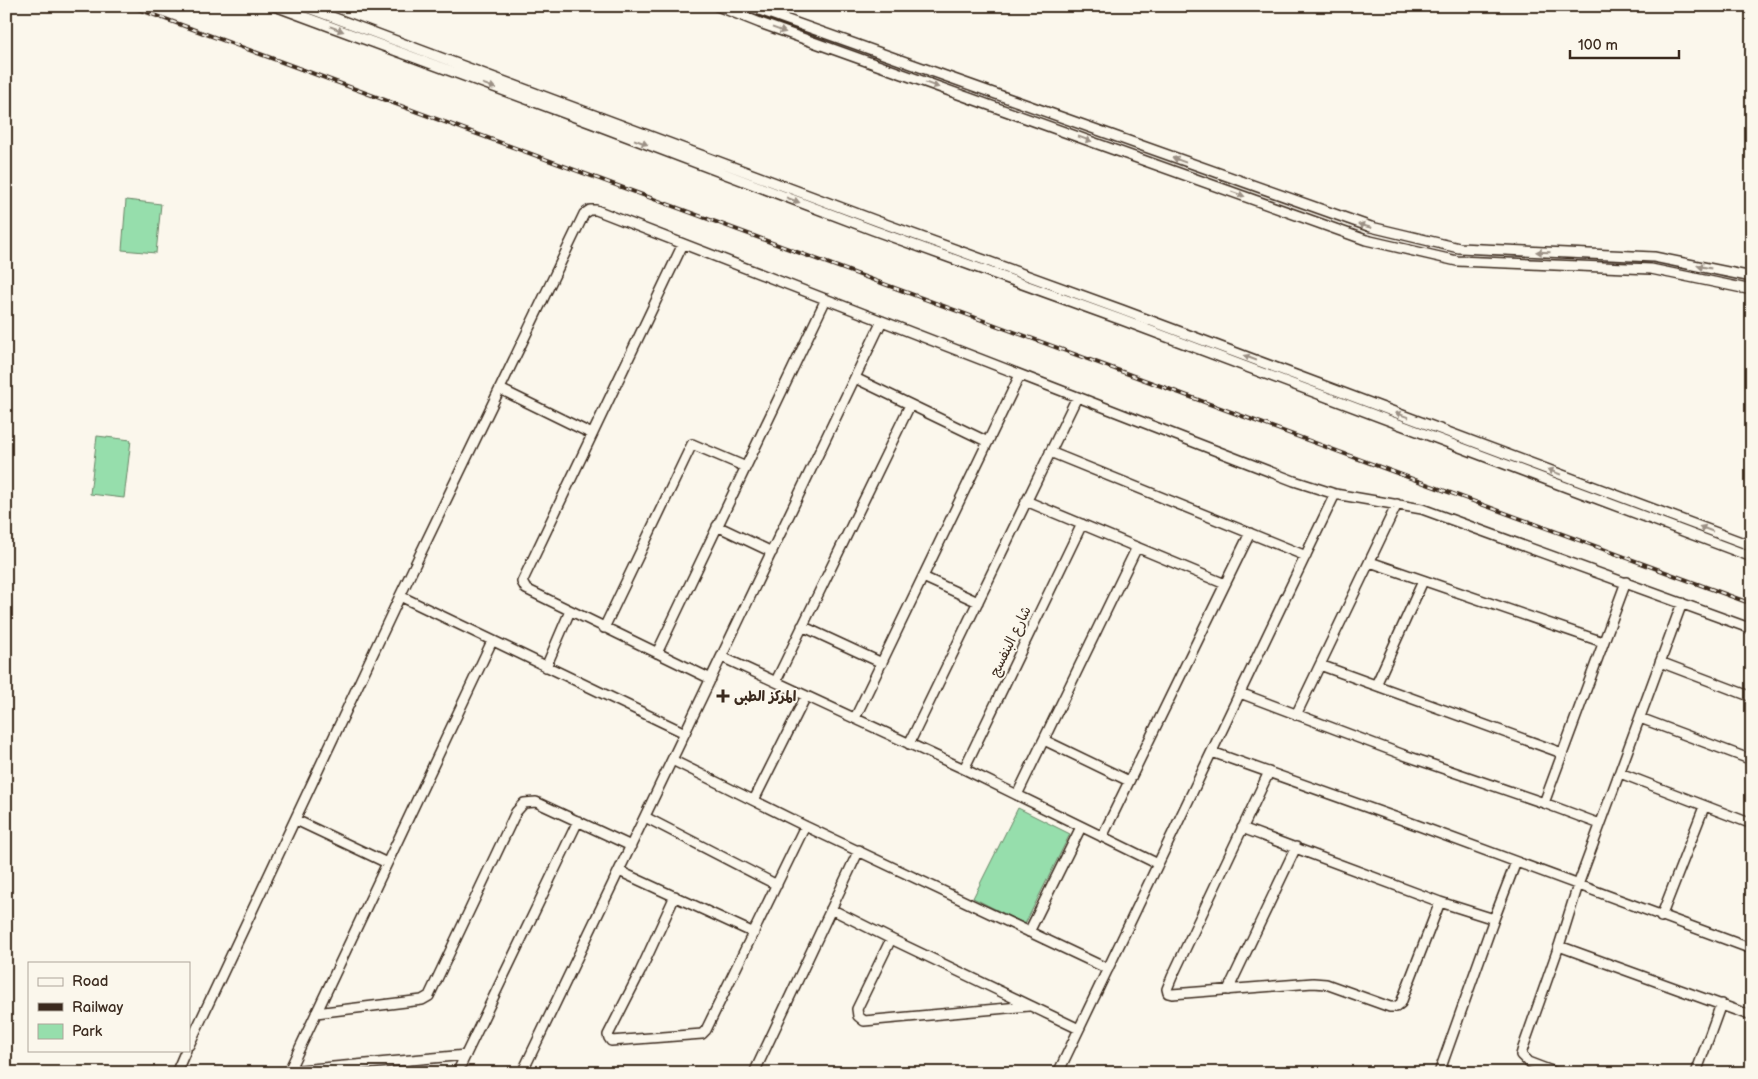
<svg xmlns="http://www.w3.org/2000/svg" width="1758" height="1079" font-family="'Balsamiq Sans','Playpen Sans Arabic',sans-serif">
<style>
.green{fill:#96deac;stroke:#688465}
.lines{fill:none;stroke-linecap:round;stroke-linejoin:round}
.minor-casing{stroke:#3b2a1e;stroke-width:12}
.minor{stroke:#fbf7ec;stroke-width:9}
.rail-casing{stroke:#3b2a1e;stroke-width:4}
.rail{stroke:#fbf7ec;stroke-width:2;stroke-dasharray:5.5;stroke-linecap:butt}
.oneway{fill:#9b9085}
.poi-dot{fill:#3b2a1e;stroke:#fbf7ec;stroke-width:2}
.labels{text-anchor:middle;stroke-width:4;stroke-linejoin:round;paint-order:stroke}
.street-label{font-size:14px;fill:#3b2a1e;stroke:#fbf7ec}
.poi-label{font-size:14px;font-weight:bold;fill:#3b2a1e;stroke:#fbf7ec;text-anchor:start}
</style>
<rect width="100%" height="100%" fill="#fbf7ec"/>
<filter id="ink" filterUnits="userSpaceOnUse"><feTurbulence type="fractalNoise" baseFrequency=".02" numOctaves="2"/><feDisplacementMap in="SourceGraphic" scale="10" xChannelSelector="R" yChannelSelector="G"/><feConvolveMatrix kernelMatrix="1 2 1 2 8 2 1 2 1" color-interpolation-filters="sRGB"/></filter>
<g filter="url(#ink)">
<path class="green" d="M126,200l35,4 -5,49 -34,-3z
M97,436l34,4 -7,58 -34,-4z
M1018,808l52,26 -45,90 -52,-26z"/>
<g class="lines">
<g class="minor-casing">
<path id="minor" d="M275,6l319,118 279,106 249,90 630,237
M303,6l574,215 245,89 630,236
M717,6l43,17 606,217 91,21 194,8 101,21
M748,6l623,221 88,21 195,9 98,20
M683,244l-161,338 4,7 185,90
M855,378l133,64
M500,389l92,45
M1050,452l256,104
M1026,501l199,83
M717,526l55,26
M1370,562l233,80
M923,577l55,25
M400,596l285,137
M802,626l80,37
M604,628l88,-184 54,23
M657,653l169,-354
M722,657l242,112 194,95
M1660,662l92,35
M1320,665l242,88
M546,667l24,-56
M776,681l134,-276
M1376,685l47,-104
M1240,693l164,62 140,48 56,21
M1296,715l101,-211
M855,718l165,-343
M1640,718l112,42
M1044,740l85,41
M909,744l168,-347
M1212,752l202,72 338,125
M672,760l133,66 303,143
M964,769l118,-245
M1269,772l-97,205 -5,12 1,4 4,1 141,-11 13,1 64,23h6l5,-4 39,-101
M1620,773l132,51
M1017,795l120,-248
M754,800l52,-104
M1544,803l82,-221
M645,817l132,68
M296,820l91,43
M1242,828l198,74 54,17
M1102,837l148,-304
M619,871l135,62
M675,896l-35,76 -32,63 1,3 2,3 91,-7 4,-4 99,-204
M831,909l60,30 188,90
M1661,917l43,-110
M1029,932l52,-105
M891,939l-34,70 1,7 6,5 165,-15
M1559,946l193,70
M1228,990l68,-143
M316,1013l106,-13 7,-4 87,-184 8,-9 12,-1 95,44
M189,1045l211,-449 184,-382 6,-4h6l698,271 41,13 87,15 330,120
M289,1071l177,-16
M176,1073l10,-23
M288,1073l204,-432
M457,1073l121,-252
M522,1073l360,-752
M754,1073l105,-223
M1058,1073l277,-579
M1439,1073l55,-154 22,-57
M1557,1073l-29,-11 -7,-7 2,-7 36,-102 19,-61 104,-282
M1696,1073l25,-69"/>
</g>
<use href="#minor" class="minor"/>
<g class="rail-casing">
<path id="rail" d="M130,6l1622,598"/>
</g>
<use href="#rail" class="rail"/>
</g>
<defs><path id="oneway-solid" d="M-6-.8H1V-3.2L6.5 0L1 3.2V.8H-6Z" transform="scale(1.25)"/></defs>
<g class="oneway">
<use href="#oneway-solid" transform="translate(337 29) rotate(21)"/>
<use href="#oneway-solid" transform="translate(779 30) rotate(20)"/>
<use href="#oneway-solid" transform="translate(932 85) rotate(20)"/>
<use href="#oneway-solid" transform="translate(489 86) rotate(20)"/>
<use href="#oneway-solid" transform="translate(1085 139) rotate(20)"/>
<use href="#oneway-solid" transform="translate(641 142) rotate(21)"/>
<use href="#oneway-solid" transform="translate(1179 160) rotate(-160)"/>
<use href="#oneway-solid" transform="translate(1238 194) rotate(20)"/>
<use href="#oneway-solid" transform="translate(793 200) rotate(21)"/>
<use href="#oneway-solid" transform="translate(1365 226) rotate(-165)"/>
<use href="#oneway-solid" transform="translate(1543 252) rotate(-178)"/>
<use href="#oneway-solid" transform="translate(1704 267) rotate(-168)"/>
<use href="#oneway-solid" transform="translate(1250 358) rotate(-159)"/>
<use href="#oneway-solid" transform="translate(1402 415) rotate(-160)"/>
<use href="#oneway-solid" transform="translate(1554 472) rotate(-159)"/>
<use href="#oneway-solid" transform="translate(1706 529) rotate(-159)"/>
</g>
</g>
<path class="poi-dot" d="M720.5 688.5h5v5h5v5h-5v5h-5v-5h-5v-5h5z"/>
<g class="labels">
<g class="street-label">
<text transform="translate(1010 641) rotate(-64)" y="5">شارع البنفسج</text>
</g>
<g class="poi-label">
<text x="734" y="701">المركز الطبى</text>
</g>
</g>
<rect width="1758" height="1079" fill="none" stroke="#fbf7ec" stroke-width="25"/>
<rect x="12" y="12" width="1733" height="1054" fill="none" stroke="#3b2a1e" stroke-width="2" filter="url(#ink)"/>
<rect x="28" y="962" width="162" height="90" fill="#fbf7ec" stroke="#aea59a"/>
<rect x="38" y="978" width="25" height="8" fill="#fbf7ec" stroke="#aea59a"/>
<text x="72" y="986" font-size="15" fill="#3b2a1e">Road</text>
<rect x="38" y="1003" width="25" height="8" fill="#3b2a1e" stroke="#aea59a"/>
<text x="72" y="1012" font-size="15" fill="#3b2a1e">Railway</text>
<rect x="38" y="1024" width="25" height="15" fill="#96deac" stroke="#aea59a"/>
<text x="72" y="1036" font-size="15" fill="#3b2a1e">Park</text>
<path d="M1570 50v8h109v-8" fill="none" stroke="#3b2a1e" stroke-width="2.5"/>
<text x="1578" y="50" font-size="15" fill="#3b2a1e" stroke="#fbf7ec" stroke-width="4" paint-order="stroke">100 m</text>
</svg>
